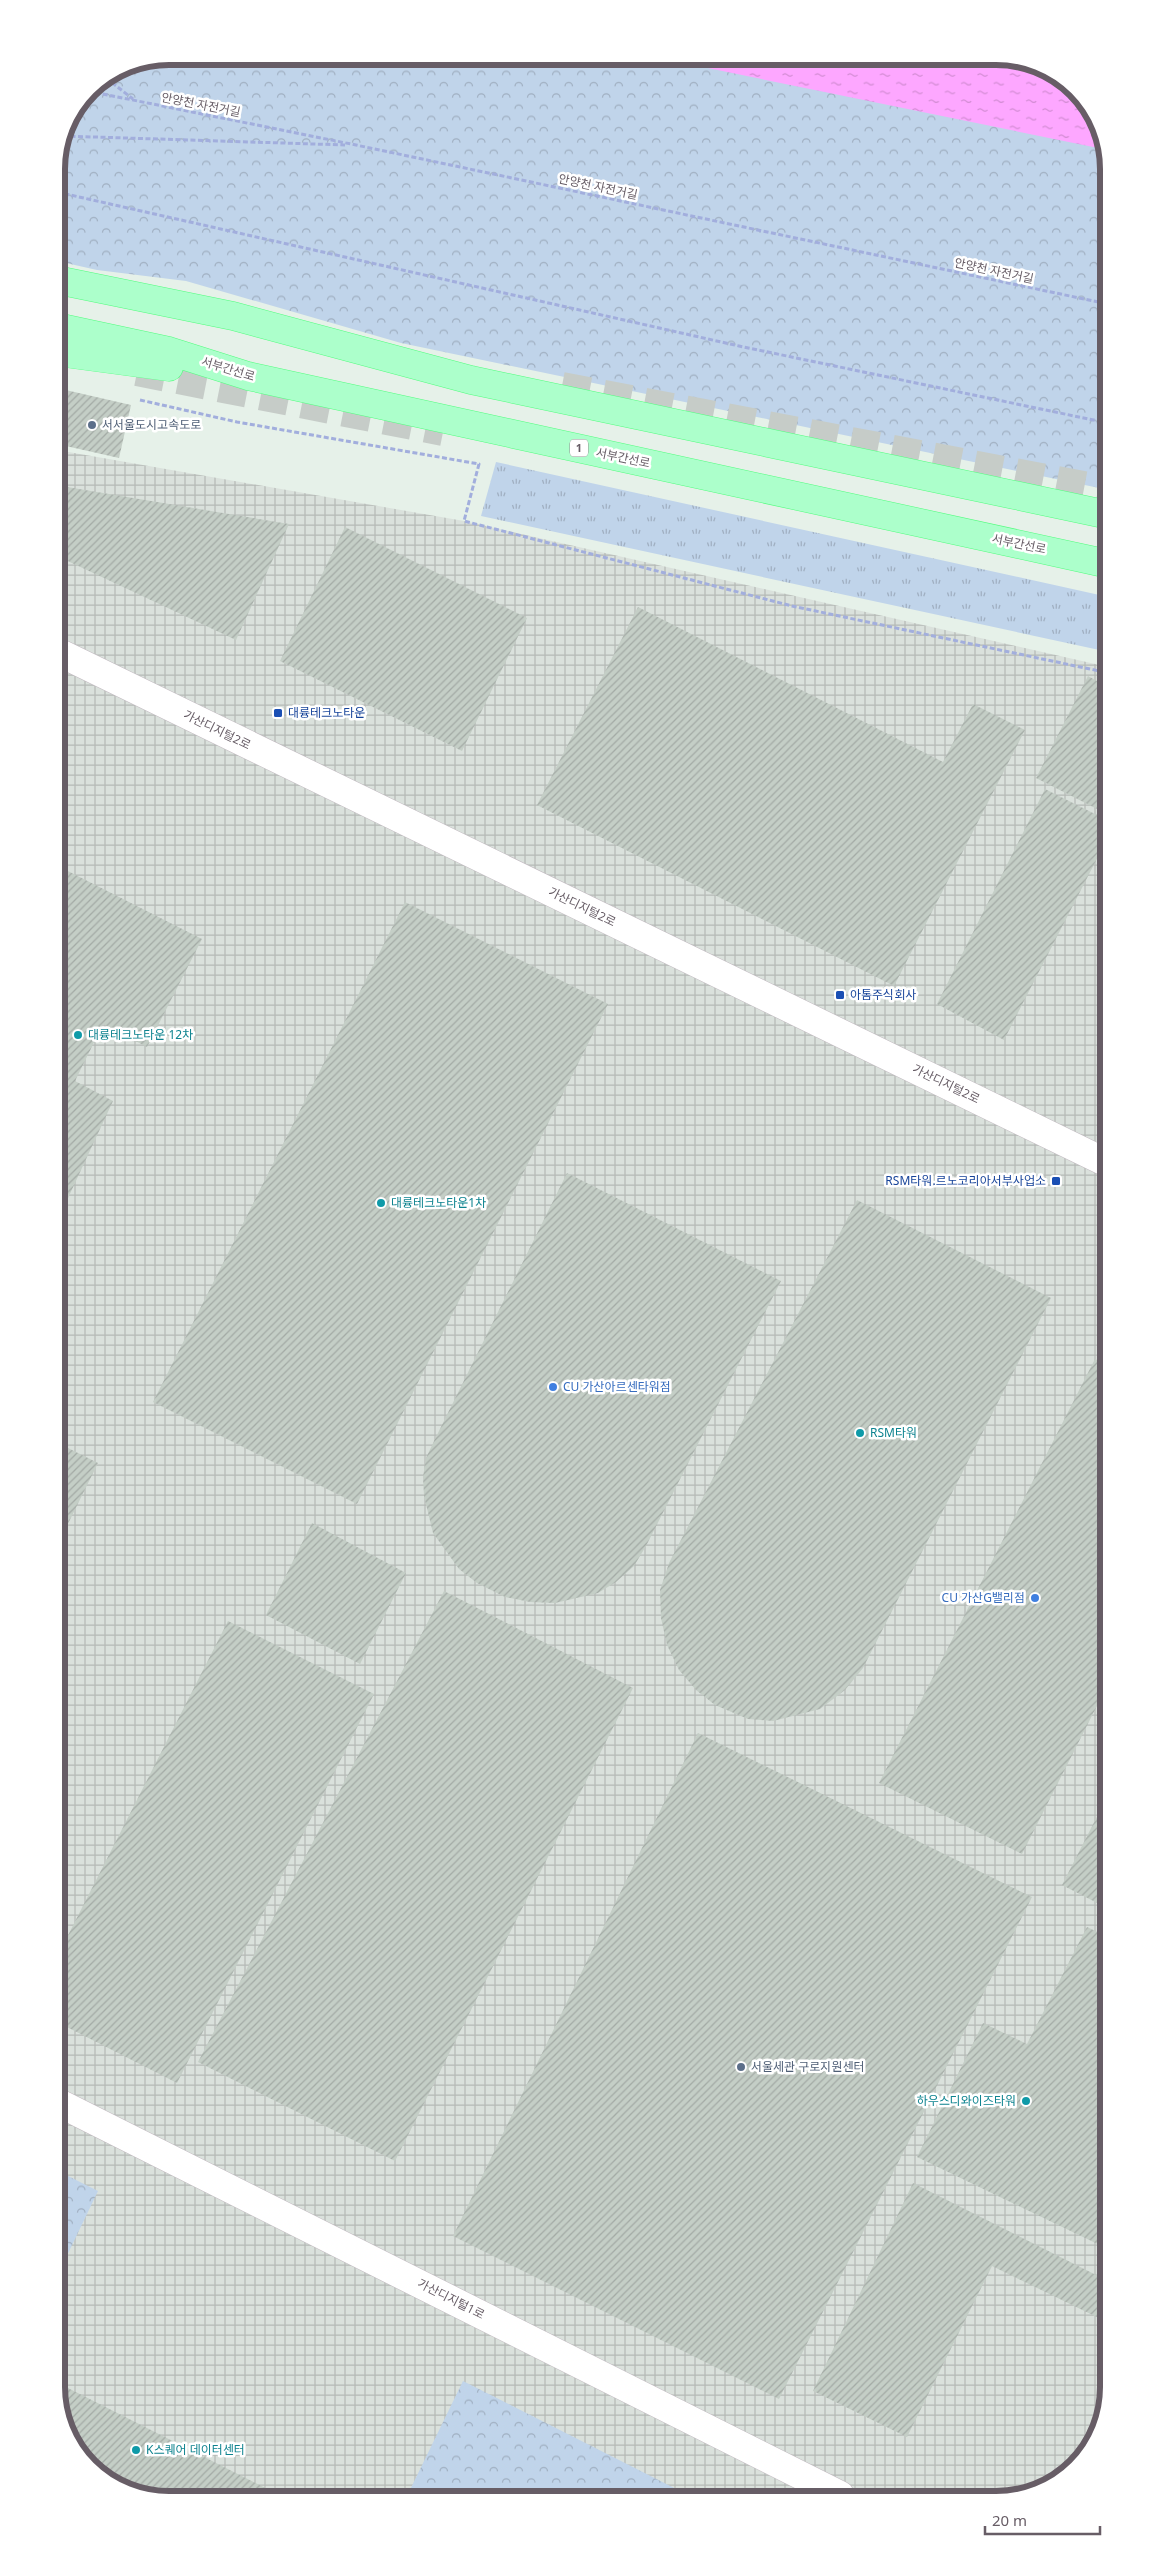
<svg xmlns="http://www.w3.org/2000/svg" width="1165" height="2556" font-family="'Noto Sans','Noto Sans KR',sans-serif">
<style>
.industrial{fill:url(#industrial-grid)}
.grass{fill:url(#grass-tufts)}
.park{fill:url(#park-crowns)}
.water{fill:url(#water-ripples)}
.building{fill:url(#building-hatch)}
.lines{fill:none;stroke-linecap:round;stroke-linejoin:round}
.trunk-tunnel{stroke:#c6ccc8;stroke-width:28;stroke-dasharray:28 14;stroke-linecap:butt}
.tertiary-casing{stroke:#c2bac1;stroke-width:29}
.primary-casing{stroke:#52fd7e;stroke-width:29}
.path{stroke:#a2aedd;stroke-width:3;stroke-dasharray:5 2.5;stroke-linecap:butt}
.tertiary{stroke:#fff;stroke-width:28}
.primary{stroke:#acffcb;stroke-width:28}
.service-dot{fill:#5c6f8a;stroke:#fff;stroke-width:2}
.transit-dot{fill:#1a4fb4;stroke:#fff;stroke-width:2}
.culture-dot{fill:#0f9aa8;stroke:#fff;stroke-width:2}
.shop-dot{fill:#3f7fe0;stroke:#fff;stroke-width:2}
.labels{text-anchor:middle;stroke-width:5;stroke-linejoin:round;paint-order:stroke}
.shield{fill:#fff;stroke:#958e94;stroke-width:1}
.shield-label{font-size:11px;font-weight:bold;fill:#675d66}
.street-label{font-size:12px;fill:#675d66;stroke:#fff}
.service-label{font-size:12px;fill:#4e5e75;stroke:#fff;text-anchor:start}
.transit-label{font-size:12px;fill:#164399;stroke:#fff;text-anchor:start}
.culture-label{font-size:12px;fill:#0d838f;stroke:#fff;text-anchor:start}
.shop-label{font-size:12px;fill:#366cbe;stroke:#fff;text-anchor:start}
.rim{fill:none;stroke:#675d66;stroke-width:6}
</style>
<defs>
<pattern id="industrial-grid" width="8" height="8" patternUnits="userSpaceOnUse" patternTransform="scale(1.25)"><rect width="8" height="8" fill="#dae1dc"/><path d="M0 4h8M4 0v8" fill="none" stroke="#b5bab6"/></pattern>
<pattern id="grass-tufts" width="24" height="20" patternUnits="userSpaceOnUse" patternTransform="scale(1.25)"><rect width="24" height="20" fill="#c0d4ea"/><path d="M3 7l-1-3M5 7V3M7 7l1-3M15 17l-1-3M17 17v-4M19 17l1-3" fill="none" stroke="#a0afc1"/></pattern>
<pattern id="park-crowns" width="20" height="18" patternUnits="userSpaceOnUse" patternTransform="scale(1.25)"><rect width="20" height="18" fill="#c0d4ea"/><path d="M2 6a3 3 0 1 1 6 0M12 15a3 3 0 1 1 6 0" fill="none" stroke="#a0afc1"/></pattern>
<pattern id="water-ripples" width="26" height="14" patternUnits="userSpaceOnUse" patternTransform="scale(1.25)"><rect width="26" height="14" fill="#fda7ff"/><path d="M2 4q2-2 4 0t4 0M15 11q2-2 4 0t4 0" fill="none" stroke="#d18bd2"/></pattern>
<pattern id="building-hatch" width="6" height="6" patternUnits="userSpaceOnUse" patternTransform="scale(1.25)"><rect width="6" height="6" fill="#c4cec6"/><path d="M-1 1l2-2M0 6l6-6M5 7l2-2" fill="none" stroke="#a3aaa5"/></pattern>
</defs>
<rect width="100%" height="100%" fill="#e6f1e9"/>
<path class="industrial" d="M57,450l407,71 640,145 5,1722 -19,62 -57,44 -872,5 -61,-22 -38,-53z"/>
<path class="grass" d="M496,462l608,134v55l-623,-135z"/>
<path class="park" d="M169,56l835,1 61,23 38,52 1,357 -703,-146 -215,-62 -89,-11 -40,-9 -1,-100 12,-42 21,-30 37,-24z
M62,2173l36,18 -36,75z
M463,2381l227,115 -284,2z"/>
<path class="water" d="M649,56l355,1 61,23 38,52v17z"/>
<path class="building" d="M57,388l74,17 -12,53 -62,-14z
M67,487l222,37 -53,116 -179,-84v-68z
M345,527l182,91 -65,133 -182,-90z
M638,607l305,155 30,-58 52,26 -131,256 -357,-181z
M1088,676l16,9 1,128 -69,-35z
M1045,789l60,30v24l-101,197 -67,-36z
M58,866l144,73 -55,108 -44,-23 -28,57 38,20 -51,110 -3,-1z
M405,902l203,102 -251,500 -204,-102z
M567,1173l214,108 -135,265 -12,20 -18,16 -18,11 -43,10 -25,-1 -25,-5 -28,-14 -18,-14 -26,-36 -9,-37 -1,-19 3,-19 9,-19z
M857,1200l194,98 -188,370 -18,22 -25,19 -47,12 -25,-2 -33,-14 -19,-15 -17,-20 -12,-25 -6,-27 -1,-28 9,-27z
M1095,1359l11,5 1,322 -85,168 -143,-71z
M60,1444l38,19 -38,77z
M312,1523l94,50 -46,91 -94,-49z
M444,1591l189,97 -238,473 -197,-99z
M228,1621l146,73 -197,389 -116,-59v-75z
M698,1733l334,164 -253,502 -326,-163z
M1107,1797v111l-45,-23z
M1087,1927l21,10v312l-191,-92 66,-134 44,21z
M913,2183l195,98 1,42 -117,-57 -85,171 -94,-46z
M62,2385l225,114h-126l-61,-22 -38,-53z"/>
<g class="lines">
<path class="trunk-tunnel" d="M137,372l306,60
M562,386l542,103"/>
<g class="tertiary-casing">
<path id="tertiary" d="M58,652l1047,510
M61,2104l779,391"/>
</g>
<g class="primary-casing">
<path id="primary" d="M57,280l176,36 238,64 633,134
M57,327l112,24 79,25 856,187
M57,352l112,15"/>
</g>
<path class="path" d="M106,78l27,21
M88,91l268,54 747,158
M63,136l282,9
M57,192l682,154 364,76
M140,400l97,22 242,42 -15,57 328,85 312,66"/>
<use href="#tertiary" class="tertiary"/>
<use href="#primary" class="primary"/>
</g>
<g class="service-dot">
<circle cx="92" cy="425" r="5"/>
<circle cx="741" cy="2067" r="5"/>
</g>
<g class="transit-dot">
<rect x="273" y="708" width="10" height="10" rx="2.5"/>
<rect x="835" y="990" width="10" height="10" rx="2.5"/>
<rect x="1051" y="1176" width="10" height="10" rx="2.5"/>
</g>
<g class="culture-dot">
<circle cx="78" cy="1035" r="5"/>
<circle cx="381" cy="1203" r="5"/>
<circle cx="860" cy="1433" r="5"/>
<circle cx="1026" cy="2101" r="5"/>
<circle cx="136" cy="2450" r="5"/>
</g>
<g class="shop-dot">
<circle cx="553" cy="1387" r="5"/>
<circle cx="1035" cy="1598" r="5"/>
</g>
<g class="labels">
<rect class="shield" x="570" y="439.5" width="18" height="17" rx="4"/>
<g class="shield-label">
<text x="579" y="452">1</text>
</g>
<g class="street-label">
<text transform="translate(201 105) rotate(11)" y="4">안양천 자전거길</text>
<text transform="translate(598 187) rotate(12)" y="4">안양천 자전거길</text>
<text transform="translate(994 271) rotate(12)" y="4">안양천 자전거길</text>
<text transform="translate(228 369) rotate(17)" y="4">서부간선로</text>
<text transform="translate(623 458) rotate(12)" y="4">서부간선로</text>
<text transform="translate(1019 544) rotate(12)" y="4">서부간선로</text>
<text transform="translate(217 730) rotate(26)" y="4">가산디지털2로</text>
<text transform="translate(582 907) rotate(26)" y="4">가산디지털2로</text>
<text transform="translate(946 1084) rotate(26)" y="4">가산디지털2로</text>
<text transform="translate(451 2299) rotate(27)" y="4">가산디지털1로</text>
</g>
<g class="service-label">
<text x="102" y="429">서서울도시고속도로</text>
<text x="751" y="2071">서울세관 구로지원센터</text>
</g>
<g class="transit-label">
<text x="288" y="717">대륭테크노타운</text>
<text x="850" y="999">아톰주식회사</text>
<text x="1046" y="1185" text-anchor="end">RSM타워.르노코리아서부사업소</text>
</g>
<g class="culture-label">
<text x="88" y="1039">대륭테크노타운 12차</text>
<text x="391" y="1207">대륭테크노타운1차</text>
<text x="870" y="1437">RSM타워</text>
<text x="1016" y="2105" text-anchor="end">하우스디와이즈타워</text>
<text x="146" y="2454">K스퀘어 데이터센터</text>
</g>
<g class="shop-label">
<text x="563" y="1391">CU 가산아르센타워점</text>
<text x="1025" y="1602" text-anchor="end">CU 가산G밸리점</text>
</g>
</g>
<path d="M0 0H1165V2556H0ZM169 65H996A104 104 0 0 1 1100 169V2387A104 104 0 0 1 996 2491H169A104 104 0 0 1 65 2387V169A104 104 0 0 1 169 65Z" fill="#fff" fill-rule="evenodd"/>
<path class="rim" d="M169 65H996A104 104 0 0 1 1100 169V2387A104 104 0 0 1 996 2491H169A104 104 0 0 1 65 2387V169A104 104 0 0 1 169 65Z"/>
<path d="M985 2526v8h115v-8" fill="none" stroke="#675d66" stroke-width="2.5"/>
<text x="992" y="2526" font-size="15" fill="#675d66" stroke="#ffffff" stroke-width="4" paint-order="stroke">20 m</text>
</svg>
